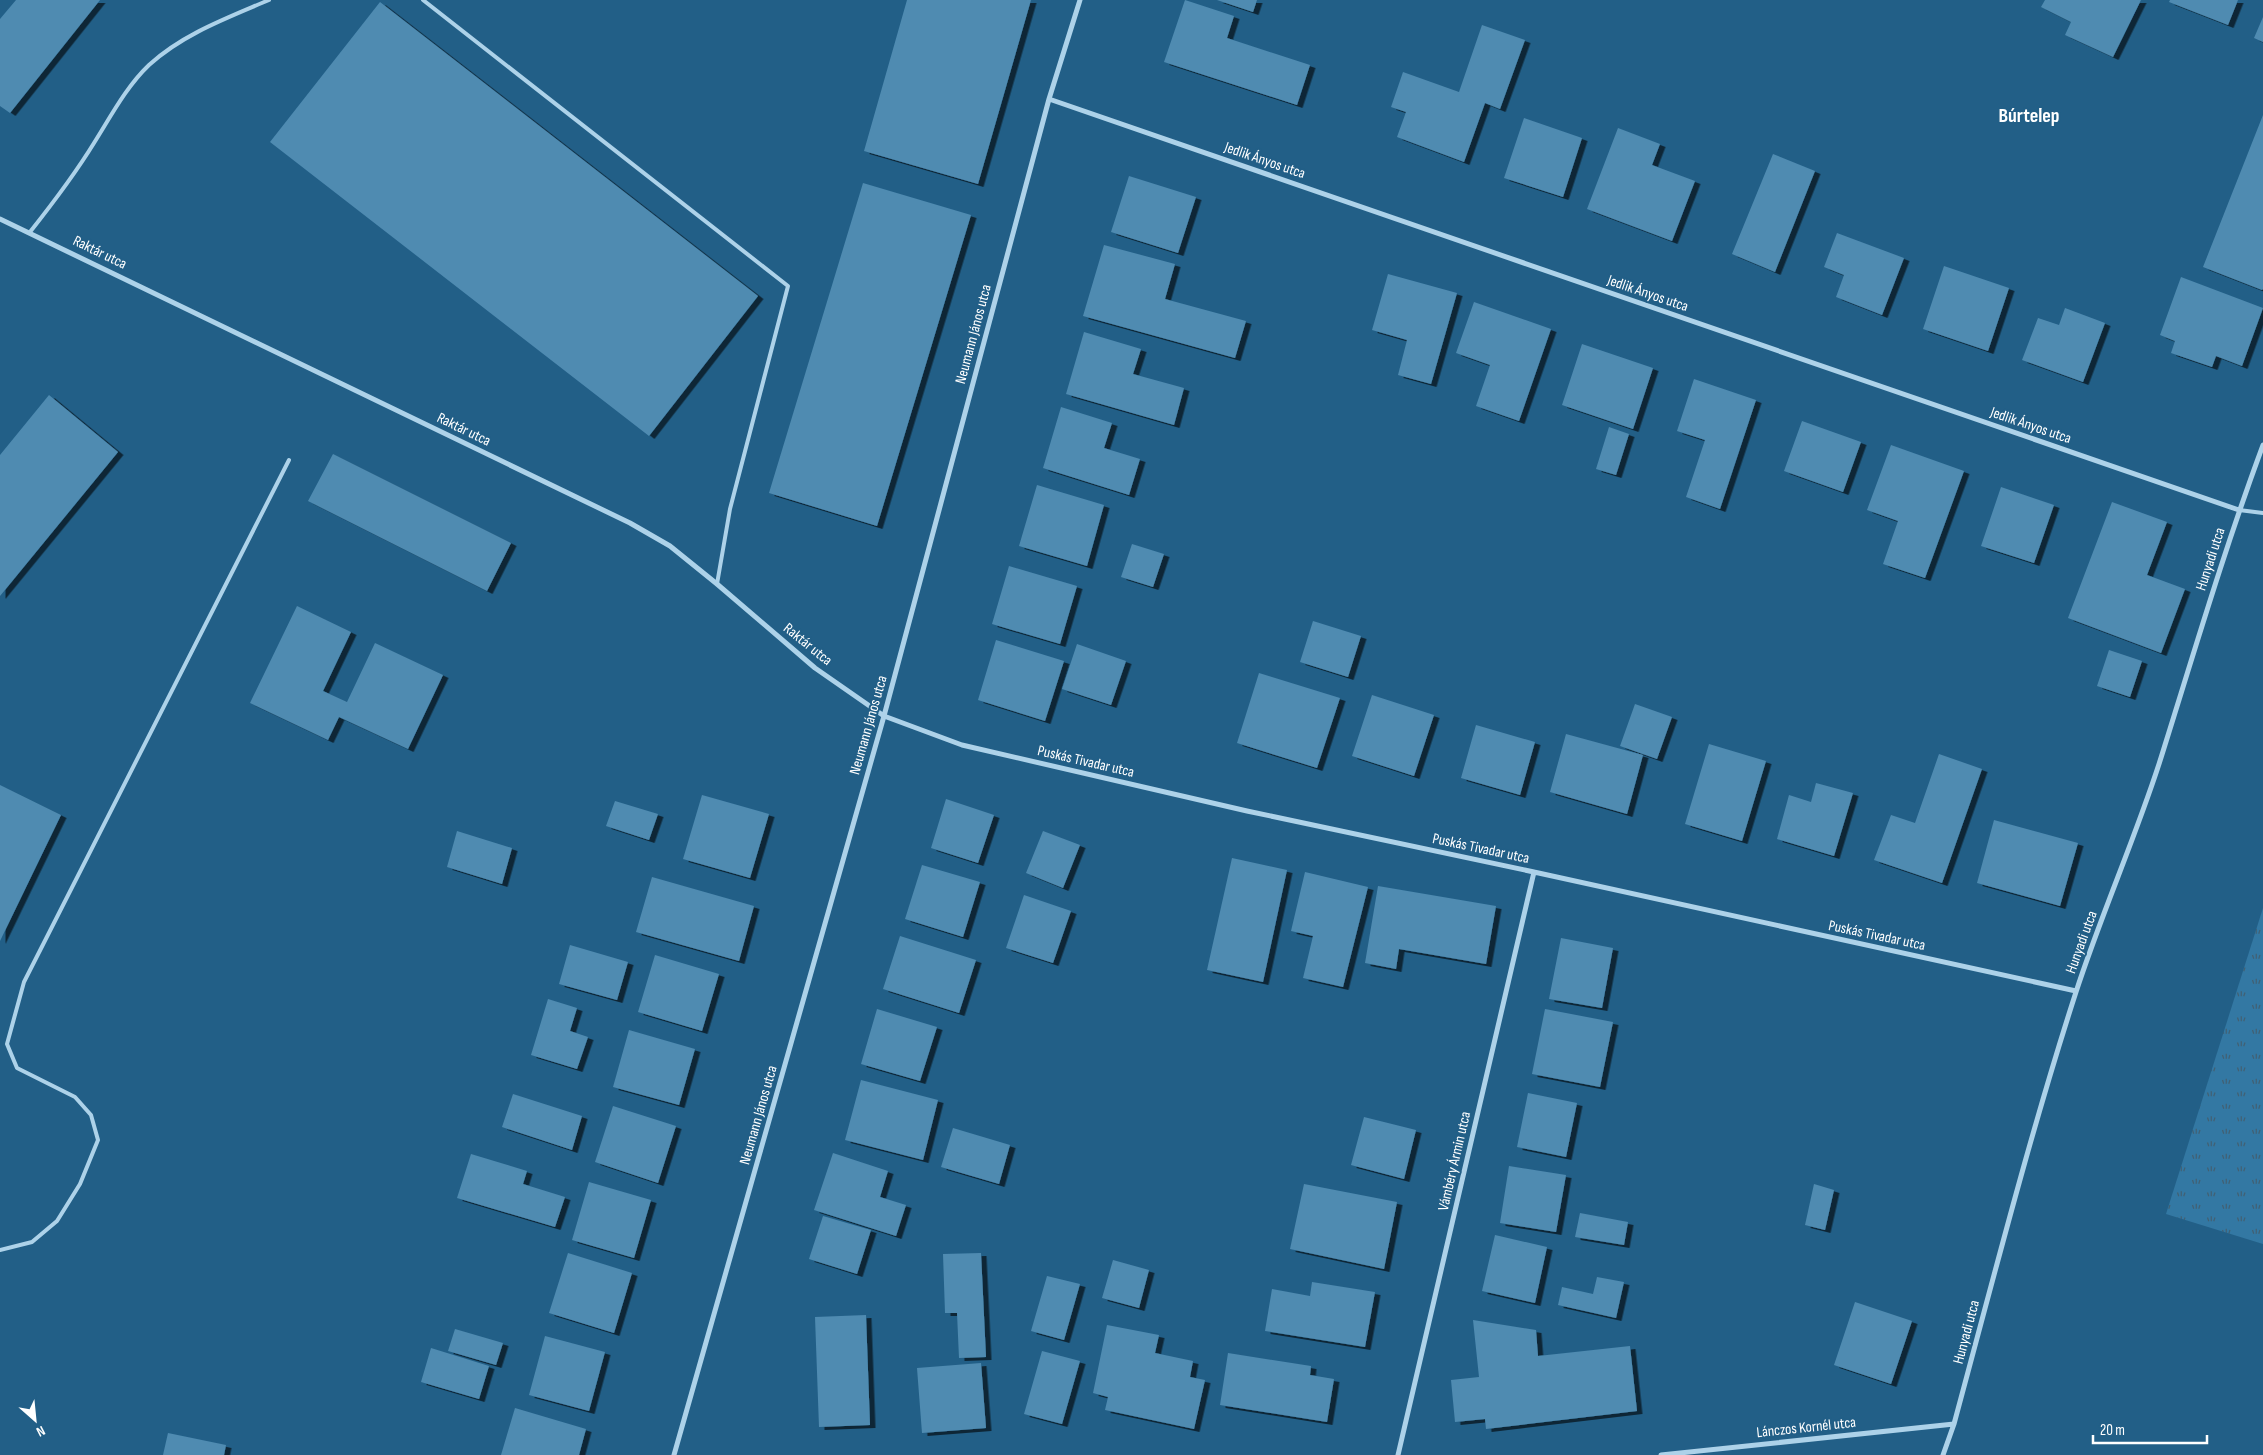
<svg xmlns="http://www.w3.org/2000/svg" width="2263" height="1455" font-family="'Sofia Sans Condensed',sans-serif">
<style>
.grass{fill:url(#grass-tufts)}
.building{fill:#4f8bb1;filter:url(#shadow)}
.lines{fill:none;stroke-linecap:round;stroke-linejoin:round}
.lane{stroke:#add2e9;stroke-width:4}
.street{stroke:#add2e9;stroke-width:5}
.labels{text-anchor:middle;stroke-width:4;stroke-linejoin:round;paint-order:stroke}
.street-label{font-size:15px;fill:#fff;stroke:#225f87}
.district-label{font-size:20px;font-weight:bold;fill:#fff;stroke:#225f87}
</style>
<defs>
<pattern id="grass-tufts" width="24" height="20" patternUnits="userSpaceOnUse" patternTransform="scale(1.25)"><rect width="24" height="20" fill="#3378a3"/><path d="M3 7l-1-3M5 7V3M7 7l1-3M15 17l-1-3M17 17v-4M19 17l1-3" fill="none" stroke="#416073"/></pattern>
<filter id="shadow"><feDropShadow dx="5.5" dy="3" stdDeviation="0" flood-color="#0009"/></filter>
</defs>
<rect width="100%" height="100%" fill="#225f87"/>
<path class="grass" d="M2263,908v336l-97,-30z"/>
<path class="building" d="M16,0h84l-90,113 -10,-7v-87z
M907,0h124l-53,184 -114,-33z
M1185,0l49,16 -7,22 83,27 -13,40 -133,-43z
M1217,0h40l-4,12z
M2045,0h96l-28,57 -48,-22 6,-13 -30,-15z
M2170,0h68l-10,25 -59,-23z
M380,2l378,294 -109,140 -379,-294z
M2263,17v25l-9,-4z
M1482,25l43,15 -25,69 -15,-6 -21,59 -67,-25 9,-25 -15,-5 12,-35 56,20z
M2263,115v174l-1,1 -59,-23z
M1524,118l58,20 -19,59 -59,-19z
M1618,128l42,16 -8,21 43,16 -23,60 -85,-32z
M1773,154l42,17 -40,101 -43,-18z
M1129,176l67,21 -18,56 -67,-21z
M863,183l108,32 -94,311 -108,-33z
M1837,233l67,25 -22,57 -46,-18 8,-22 -20,-8z
M1104,245l71,19 -10,35 81,22 -11,37 -152,-42z
M1944,266l65,22 -21,63 -65,-22z
M1388,274l69,19 -26,91 -33,-9 9,-35 -35,-10z
M2181,277l82,31 -21,58 -26,-10 -4,11 -41,-14 4,-12 -15,-6z
M1474,302l77,27 -32,92 -43,-15 14,-41 -34,-12z
M2065,308l40,15 -22,59 -61,-22 16,-42 21,7z
M1084,332l57,17 -8,25 51,14 -10,37 -108,-31z
M1582,344l71,24 -20,61 -71,-24z
M1694,379l62,21 -36,109 -34,-12 19,-57 -28,-9z
M49,395l69,57 -118,144v-141z
M1061,407l51,16 -8,25 36,11 -11,36 -86,-27z
M1802,421l59,21 -18,50 -59,-21z
M1609,427l20,7 -13,41 -20,-6z
M1891,445l73,26 -39,107 -42,-14 15,-43 -31,-11z
M333,454l178,89 -24,48 -179,-90z
M1037,485l67,20 -17,61 -68,-20z
M2001,487l53,18 -20,58 -53,-17z
M2112,502l55,20 -20,53 38,14 -24,64 -93,-35z
M1132,544l32,10 -11,33 -32,-10z
M1009,566l68,20 -17,58 -68,-20z
M297,606l54,26 -28,59 24,11 28,-59 68,32 -35,74 -69,-32 -11,23 -78,-37z
M1313,621l48,15 -13,41 -48,-15z
M996,640l68,21 -19,60 -67,-21z
M1077,644l49,17 -15,44 -49,-16z
M2109,650l33,11 -12,36 -33,-11z
M1259,673l81,25 -23,70 -80,-25z
M1372,695l62,20 -20,61 -62,-20z
M1635,704l37,13 -15,42 -37,-13z
M1476,725l59,17 -15,53 -59,-17z
M1566,734l77,21 -16,59 -77,-22z
M1709,744l57,17 -24,80 -57,-17z
M1939,754l43,15 -40,114 -68,-23 17,-45 24,8z
M1816,783l37,10 -19,63 -57,-17 12,-44 22,7z
M0,785l61,30 -61,126z
M702,795l67,19 -19,64 -67,-19z
M946,799l48,16 -16,48 -47,-15z
M615,801l43,13 -9,26 -43,-14z
M1994,820l84,23 -18,63 -83,-23z
M457,831l55,17 -10,36 -55,-17z
M1043,831l37,14 -17,43 -37,-15z
M1232,858l55,12 -24,112 -56,-12z
M922,865l58,17 -17,55 -58,-18z
M1305,872l63,15 -25,100 -40,-9 10,-42 -22,-5z
M652,877l102,29 -15,55 -103,-29z
M1378,886l118,20 -10,58 -87,-15 -3,20 -31,-6z
M1024,895l47,16 -18,52 -47,-15z
M900,936l76,24 -17,53 -76,-24z
M1561,938l52,10 -11,60 -53,-9z
M570,945l58,17 -11,38 -58,-16z
M655,955l64,19 -17,57 -64,-19z
M548,999l29,9 -7,23 18,6 -11,32 -46,-14z
M877,1009l60,18 -17,54 -59,-17z
M1545,1009l68,13 -13,65 -68,-13z
M629,1030l66,19 -16,56 -66,-18z
M861,1080l77,20 -15,60 -78,-20z
M1528,1093l49,10 -11,54 -49,-10z
M513,1094l69,22 -10,34 -70,-23z
M613,1106l63,20 -18,57 -63,-21z
M1364,1117l52,13 -12,49 -53,-14z
M953,1128l57,17 -11,39 -58,-17z
M833,1153l55,18 -8,26 26,8 -10,31 -82,-26z
M471,1154l56,17 -4,13 42,13 -10,30 -98,-29z
M1509,1166l57,9 -10,57 -56,-9z
M589,1182l62,18 -17,58 -62,-18z
M1304,1184l93,18 -13,67 -94,-20z
M1814,1184l20,6 -9,40 -20,-5z
M1580,1213l48,9 -4,23 -49,-8z
M823,1216l48,14 -14,44 -48,-15z
M1495,1235l52,12 -12,56 -53,-12z
M568,1253l64,20 -18,60 -65,-20z
M981,1253l5,104 -27,1 -2,-45h-12l-2,-59z
M1113,1260l36,10 -10,38 -37,-10z
M1047,1276l33,8 -16,56 -33,-9z
M1597,1277l27,5 -8,36 -58,-13 4,-18 31,7z
M1312,1282l63,10 -10,55 -100,-16 7,-42 38,7z
M1855,1302l57,19 -21,63 -57,-19z
M866,1315l4,110 -51,2 -4,-110z
M1473,1320l63,10 2,26 92,-10 7,65 -151,18 -1,-10 -30,3 -4,-42 28,-3z
M1107,1325l52,10 -4,18 38,8 -3,16 15,3 -11,49 -89,-19 3,-13 -15,-4z
M455,1329l48,14 -7,22 -48,-14z
M545,1336l60,16 -16,59 -60,-16z
M431,1348l58,18 -10,33 -58,-17z
M1042,1351l38,10 -18,63 -38,-10z
M1228,1353l83,13 -1,9 24,4 -7,43 -107,-17z
M981,1363l5,65 -64,5 -5,-65z
M515,1408l71,21 -7,26h-78z
M168,1433l58,12 -2,10h-61z"/>
<g class="lines">
<path class="lane" d="M423,0l365,286 -58,223 -13,75
M30,232c23,-29 45,-58 64,-89 17,-27 32,-56 55,-78 34,-31 78,-47 120,-65
M2239,510l24,3
M0,1250l32,-8 25,-21 23,-37 18,-44 -7,-25 -16,-18 -58,-29 -10,-24 17,-62 265,-522"/>
<path class="street" d="M1049,99l1190,411
M0,219l630,304 40,23 47,38 98,84 69,48 78,29 285,66 287,61 542,119
M674,1455l210,-739 165,-617 31,-99
M1398,1455l136,-583
M1661,1455l293,-31
M1943,1455l11,-31c39,-144 76,-290 122,-432 25,-77 58,-151 83,-228 34,-108 65,-214 104,-319"/>
</g>
<g class="labels">
<g class="street-label">
<text transform="translate(1265 160) rotate(19)" y="5">Jedlik Ányos utca</text>
<text transform="translate(100 252) rotate(26)" y="5">Raktár utca</text>
<text transform="translate(1648 293) rotate(19)" y="5">Jedlik Ányos utca</text>
<text transform="translate(973 334) rotate(-75)" y="5">Neumann János utca</text>
<text transform="translate(2031 425) rotate(19)" y="5">Jedlik Ányos utca</text>
<text transform="translate(464 429) rotate(26)" y="5">Raktár utca</text>
<text transform="translate(2210 559) rotate(-72)" y="5">Hunyadi utca</text>
<text transform="translate(808 644) rotate(39)" y="5">Raktár utca</text>
<text transform="translate(868 725) rotate(-74)" y="5">Neumann János utca</text>
<text transform="translate(1086 761) rotate(13)" y="5">Puskás Tivadar utca</text>
<text transform="translate(1481 848) rotate(12)" y="5">Puskás Tivadar utca</text>
<text transform="translate(1877 935) rotate(12)" y="5">Puskás Tivadar utca</text>
<text transform="translate(2081 942) rotate(-70)" y="5">Hunyadi utca</text>
<text transform="translate(758 1115) rotate(-74)" y="5">Neumann János utca</text>
<text transform="translate(1454 1161) rotate(-77)" y="5">Vámbéry Ármin utca</text>
<text transform="translate(1966 1332) rotate(-75)" y="5">Hunyadi utca</text>
<text transform="translate(1806 1427) rotate(-6)" y="5">Lánczos Kornél utca</text>
</g>
<g class="district-label">
<text x="2029" y="122">Búrtelep</text>
</g>
</g>
<g transform="translate(35 1420) rotate(153)" stroke="#225f87" stroke-width="4" paint-order="stroke">
<path d="M0-4L9 19L0 12L-9 19Z" fill="#ffffff"/>
<text y="-8" font-size="14" font-weight="bold" text-anchor="middle" fill="#ffffff">N</text>
</g>
<path d="M2093 1435v8h114v-8" fill="none" stroke="#ffffff" stroke-width="2.5"/>
<text x="2100" y="1435" font-size="15" fill="#ffffff" stroke="#225f87" stroke-width="4" paint-order="stroke">20 m</text>
</svg>
